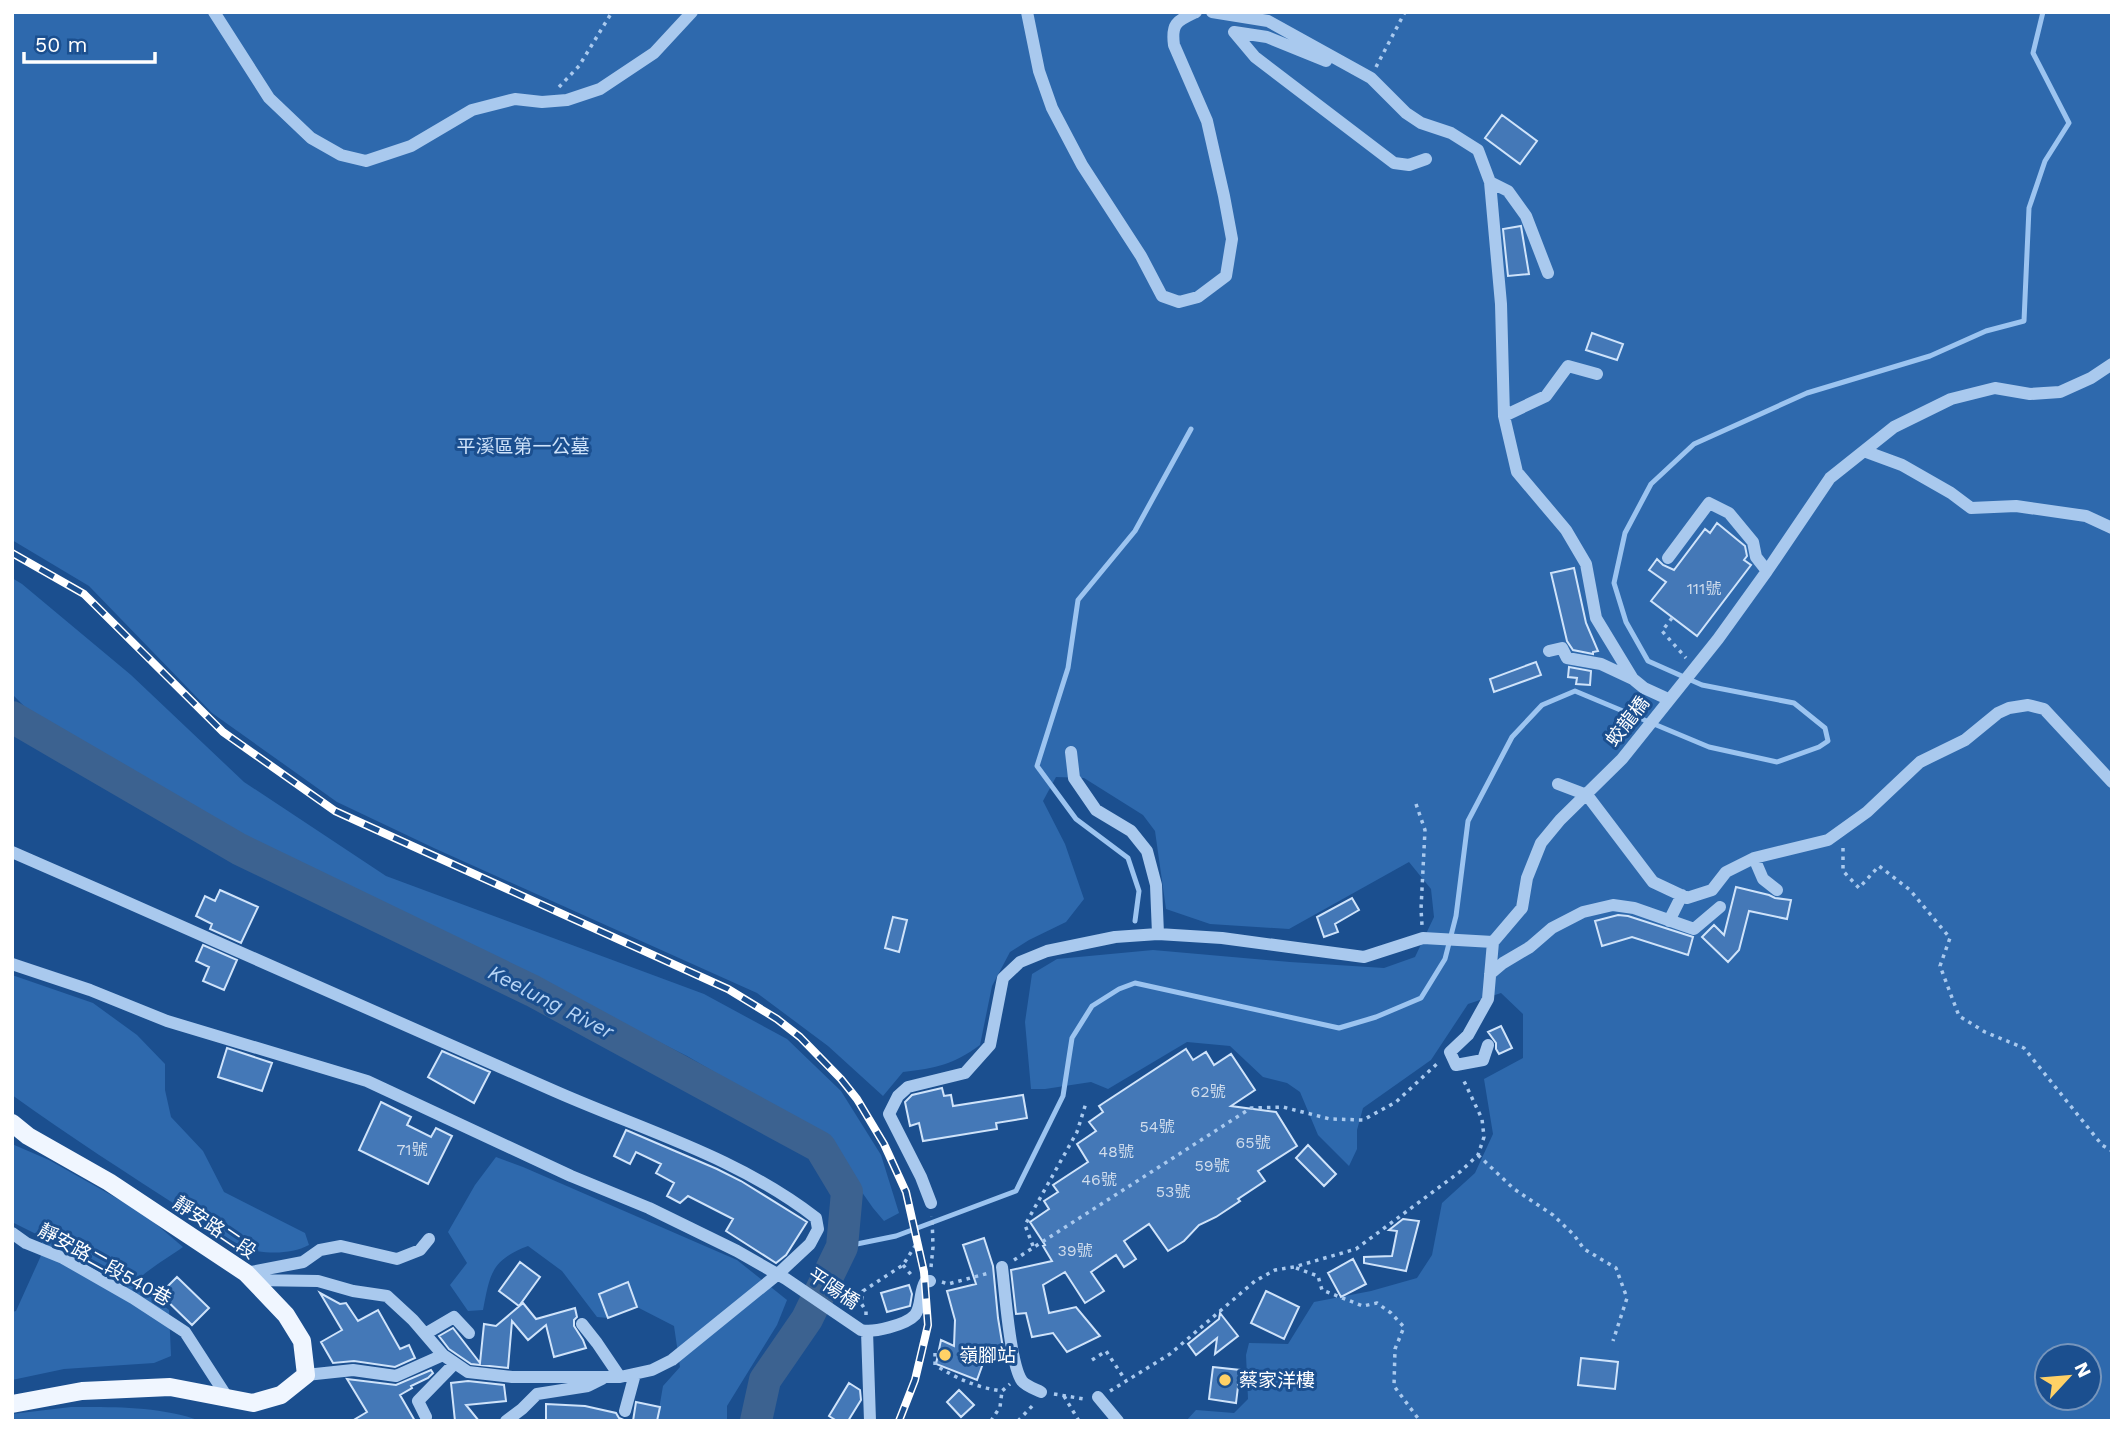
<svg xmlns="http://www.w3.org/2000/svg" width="2124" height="1433" font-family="'Work Sans','Noto Sans TC',sans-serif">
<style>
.green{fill:#2e69ad;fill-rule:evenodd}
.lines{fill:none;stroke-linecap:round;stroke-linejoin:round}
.stream{stroke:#9cc4f0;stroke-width:5}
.river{stroke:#3c6290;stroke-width:32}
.building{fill:#4478b7;stroke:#cfe3fa;stroke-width:2}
.path{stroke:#a9c9ee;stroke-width:3.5;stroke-dasharray:3.5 5;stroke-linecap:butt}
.minor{stroke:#a9c9ee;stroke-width:12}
.major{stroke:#f0f6ff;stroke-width:18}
.rail-casing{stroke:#fff;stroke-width:8}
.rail{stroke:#1b4f8f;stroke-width:5;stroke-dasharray:16;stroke-linecap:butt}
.poi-dot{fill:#ffd166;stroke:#1b4f8f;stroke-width:2.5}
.labels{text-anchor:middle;stroke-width:6;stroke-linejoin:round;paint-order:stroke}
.number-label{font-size:16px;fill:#d0dded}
.park-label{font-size:19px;fill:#cfe3fa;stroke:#1b4f8f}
.street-label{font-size:19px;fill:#fff;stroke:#1b4f8f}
.poi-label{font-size:19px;fill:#fff;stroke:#1b4f8f;text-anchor:start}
.water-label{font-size:21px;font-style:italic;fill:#b5d3f5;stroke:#1b4f8f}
</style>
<rect width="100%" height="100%" fill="#1b4f8f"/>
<path class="green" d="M12,12h2100v1409h-926l10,-11 38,3 14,-14 -2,-44 3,-12 39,1 26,-42 57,-11 46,-13 15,-23 10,-52 33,-30 18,-39 -9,-55 39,-21v-44l-22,-21 -33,11 -37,56 -68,48 -6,22v19l-8,17 -31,-31 -18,-43 -13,-9 -24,-6 -33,-31 -43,-4 -79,47 -17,-7 -46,7h-14l-6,-67 7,-48 25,-15 96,-9 137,12 94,6 31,-11 19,-40 -3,-28 -22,-27 -120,67 -79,-5 -44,-15 -11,-78 -12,-16 -59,-37 -28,-1 -13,24 22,43 19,55 -18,23 -37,18 -19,12 -18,34 -12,59c-27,20 -44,23 -77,27l-20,24 -55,-50 -71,-53 -321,-144 -99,-47 -125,-89 -123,-127 -77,-46zM2047,1356h42v42h-42z
M12,578l10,6 109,91 113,107 142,94 318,118 83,45 54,52 40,64 18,58 -15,8 -11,-13 -51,-73 -135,-79 -260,-129 -210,-101 -164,-97 -23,-17 -18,-18z
M12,975l81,28 44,32 28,29v26l6,27 32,34 21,41 81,41 4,12c-15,8 -35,9 -52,6 -17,-2 -54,-29 -70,-39 -59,-38 -118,-76 -175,-117z
M12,1144l37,16 94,53 40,34c-12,9 -42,26 -47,36l33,27 2,46 -17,7 -90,6 -52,11v-68l4,-1 28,-62 -4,-13 -28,-14z
M496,1157l27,10 214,93 50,40 -10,25 -50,81v15h-70l6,-35 17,-19 -6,-41 -37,-19 -9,-25 -29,12 9,24 -11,-1 -35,-46 -34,-25c-37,14 -38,28 -45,64l-15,1 -18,-26 17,-22 -19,-31 27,-47z
M71,1407c43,0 88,-1 130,14h-189v-7z"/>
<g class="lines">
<path class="stream" d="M1135,921l4,-30 -11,-33 -52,-39 -39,-53 31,-98 10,-68 57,-69 56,-102
M842,1247l54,-11 120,-45 47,-95 9,-58 20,-32 27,-17 16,-6 204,45 37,-11 45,-19 24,-39 11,-43 12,-95 44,-84 30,-32 33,-14 134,56 68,15 42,-15 9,-6 -3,-13 -31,-25 -92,-18 -54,-24 -22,-39 -12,-39 11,-50 26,-49 43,-40 113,-51 123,-37 56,-25 38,-10 5,-113 16,-47 24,-38 -36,-70 10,-41"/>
<path class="river" d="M12,717l227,132 294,142 287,156 27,45 -5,55 -35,72 -42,61 -9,41"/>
</g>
<path class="building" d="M1502,115l35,26 -17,23 -35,-26z
M1521,226l8,48 -21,2 -5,-47z
M1592,333l31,11 -6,16 -31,-10z
M1717,523l28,23 2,10 -3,4 7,5 -54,71 -46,-35 15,-19 -17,-12 8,-11 6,6 11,5 31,-41 5,4z
M1574,568l12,55 12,28 -5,1v2l-20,-4 -6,-9 -16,-68z
M1536,662l5,13 -47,17 -4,-13z
M1569,667l22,4 -1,14 -14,-1 1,-6 -9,-1z
M1736,887l33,8 6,3 16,2 -4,19 -38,-8 -10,39 -11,12 -26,-25 12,-12 10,10z
M220,890l38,17 -17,36 -31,-14 2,-5 -16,-8 9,-20 10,5z
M1352,898l7,12 -24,14 3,8 -14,5 -7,-20z
M1618,915l10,1 65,21 -5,18 -56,-18 -30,9 -7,-25z
M893,917l14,3 -8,32 -14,-4z
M203,945l34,15 -13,30 -21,-9 6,-14 -13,-6z
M1501,1026l11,22 -13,6 -3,-5v-6l-8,-11z
M227,1048l45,15 -10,28 -44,-14z
M1186,1049l7,11 13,-8 8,13 17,-11 24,36 -24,16 45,6 21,34 -39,25 7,10 -27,18 2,2 -24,16 -17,8 -15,16 -16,10 -19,-27 -25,17 12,18 -12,8 -8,-12 -25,17 13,19 -19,12 -20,-31 -22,13 6,28 27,-6 24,29 -33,16 -14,-19 -21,4 -6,-24 -10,1 -5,-44 41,-9 -9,-15 2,-1 -15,-23 19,-13 -5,-8 14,-9 -5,-7 35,-23 -11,-18 19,-13 -7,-9 14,-10 -4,-6z
M442,1051l48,21 -16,31 -46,-26z
M942,1088l2,8 7,-1 2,11 70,-11 4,23 -31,5 1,6 -74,12 -4,-18 -9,3 -5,-24 7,-7z
M381,1102l30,15 -4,8 24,12 5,-9 16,8 -24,48 -69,-34z
M626,1130l91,39 24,12 66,41 -21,33 -10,8 -50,-32 7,-12 -45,-23 -8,7 -13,-7 7,-13 -18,-10 5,-9 -25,-12 -6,12 -16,-8z
M1308,1145l28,29 -12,12 -28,-28z
M1403,1219l16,2 -13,50 -42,-8v-6l28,-1 5,-25 -8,-1z
M984,1238l9,28 5,52 5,30 -5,14 -13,-4 -8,22 -41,-16 5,-24 13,6 1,-26 -8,-29 29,-7 -13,-39z
M1353,1259l13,25 -25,13 -13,-24z
M520,1262l20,15 -21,29 -20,-15z
M177,1277l32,31 -17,17 -32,-31z
M628,1282l9,25 -29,11 -9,-24z
M909,1285l3,9 -2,12 -23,6 -6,-19z
M1266,1291l33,16 -15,32 -33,-16z
M320,1293l20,11 6,-1 12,18 20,-11 22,39 9,-4 6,13 -20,9 -41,-6 -21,2 -12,-21 21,-12z
M523,1303l13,16 39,-11 2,9 -3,3v6l9,14 3,8 -32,9 -8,-32 -18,15 -16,-19 -4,47 -37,-4 -22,-15 -10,-13 14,-8 27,35 4,-39 12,2z
M1220,1313l18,23 -23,18 2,-16 -21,17 -8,-11 31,-25z
M1581,1358l37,4 -3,27 -37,-4z
M1213,1367l27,3 -4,33 -27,-4z
M431,1370l2,3 -5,5 -17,8 1,2 -12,7 15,26h-63l15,-9 -20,-33 49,6z
M468,1381l36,4 2,16 -40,4 13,16h-24l-4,-38z
M849,1383l11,7 1,10 -13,21h-11l-8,-5z
M959,1390l15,15 -13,12 -14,-15z
M636,1402l24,5 -3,14h-24z
M546,1404l39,2 31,7 3,5 7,3h-80z"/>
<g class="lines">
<path class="path" d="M1376,67l29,-55
M559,87l20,-21 33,-54
M1672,618l-10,13 24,27
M1416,804l9,26 -4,79 1,16
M1843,848v23l16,17 20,-22 31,24 40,48 -10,28 19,50 26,16 39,16 78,97 10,6
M1478,1155l36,34 39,26 21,20 10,14 32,19 11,30 -14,43
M1033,1246l-8,-21 52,-93 9,-29
M1014,1260l237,-152 32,-1 47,12 33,1 33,-18 44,-41
M903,1265l10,12
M931,1267l2,-20 -1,-31
M1296,1268l22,8 4,14 41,16 14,-3 14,10 13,14 -9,22 -1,37 26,35
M942,1282l6,2 41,-11
M866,1315v-4l-5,-8 2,-12 40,-26 12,-19
M935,1353v12c23,14 40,22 67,26l8,-7
M1092,1360l14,-9 20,30
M1110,1391l60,-37 85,-73 20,-11 19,-3 62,-18 105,-78 17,-16 6,-18 -2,-18 -19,-40
M1054,1394l30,5
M1064,1396l15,25
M991,1421l9,-14 2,-16
M1018,1421l17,-18"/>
<path class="minor" d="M214,12l55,86 42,40 30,17 25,6 45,-15 61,-36 43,-11 27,3 25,-2 33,-11 54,-36 38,-41
M1027,12l12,59 13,37 30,57 59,91 21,40 17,6 19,-5 28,-21 6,-37 -8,-43 -17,-75 -33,-76c-3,-22 3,-24 22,-33
M1212,12l56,9 103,57 35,35 15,10 30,10 27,17 12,32 11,122 3,112 13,56 49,58 20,34 10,54 37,61 11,9 24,11
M1326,61l-59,-24 -33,-5 21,25 139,106 15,2 17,-6
M1490,182l18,9 18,25 22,57
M1504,416l42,-20 22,-30 29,8
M1864,451l38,14 49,28 20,15 45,-2 70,10 26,12
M1668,558l41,-55 20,10 24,29 3,15 11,14
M1549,651l13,-3 5,10 34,6 32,15
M1071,752l3,26 22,32 35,21 16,20 9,34 2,49
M1558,784l29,11 66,87 34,16 25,-8 14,-18 28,-14 74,-18 39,-28 53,-50 45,-22 33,-27 11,-5 19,-3 16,4 68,73
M12,852c180,78 359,159 538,237 92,41 186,67 266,129l2,11 -8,15 -32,30 -106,86 -20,10 -32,7h-108l-44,-5 -25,-17 -30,-35 -26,-24 -34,-5 -35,-10 -64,-1
M1754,858l9,21 14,11
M1669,921l13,-26
M12,964l78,26 77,31 200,60 204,95 78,32 88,43 49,28 75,51c12,3 45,-5 54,-15 7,-9 4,-23 10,-33l5,-1
M1490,974l13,-11 27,-16 22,-19 31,-16 30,-7 21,3 60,21 26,-22
M1488,1045l-5,15 -27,5 -6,-13 18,-17 20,-36 5,-57 29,-34 5,-30 14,-35 19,-23 62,-61 96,-120 49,-68 63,-93 64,-51 57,-28 44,-11 35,6 30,-2 31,-14 21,-14
M931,1203l-10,-26 -32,-63 9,-18 10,-9 57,-14 25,-28 13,-67 17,-16 27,-11 68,-14 43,-3 64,4 142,19 59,-19 70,4
M12,1233l14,10 37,15 70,40 52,34 42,65
M1002,1267c3,23 8,97 20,114 4,5 13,8 19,11
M246,1273l57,-11 17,-12 21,-4 56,13 23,-9 9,-11
M582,1324l15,19 23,34
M867,1331l3,90
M425,1334l29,-17 15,16
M306,1375l47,-5 43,6 47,-21
M1098,1397l20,24
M625,1411l10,-37
M426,1417l-8,-16 37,-38
M506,1421l16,-12 15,-15 51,-8 14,-7"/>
<path class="major" d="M12,1123l16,13 81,46 137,91 40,42 16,26 4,34 -25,20 -28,8 -83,-16 -88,4 -70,13"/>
<g class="rail-casing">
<path id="rail" d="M12,553l72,41 139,138 112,79 393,178 49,30 23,18 41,42 16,20 27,45 22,48 18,80 4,53 -13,55 -16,41"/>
</g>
<use href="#rail" class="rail"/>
</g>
<g class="poi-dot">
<circle cx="945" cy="1355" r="7"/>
<circle cx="1225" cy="1380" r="7"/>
</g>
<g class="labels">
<g class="number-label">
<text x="1704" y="594">111號</text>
<text x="1208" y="1097">62號</text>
<text x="1157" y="1132">54號</text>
<text x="1253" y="1148">65號</text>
<text x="412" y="1155">71號</text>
<text x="1116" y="1157">48號</text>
<text x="1212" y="1171">59號</text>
<text x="1099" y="1185">46號</text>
<text x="1173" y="1197">53號</text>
<text x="1075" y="1256">39號</text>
</g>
<g class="park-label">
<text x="523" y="453">平溪區第一公墓</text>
</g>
<g class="street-label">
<text transform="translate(1627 721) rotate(-52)" y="7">蛟龍橋</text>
<text transform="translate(215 1227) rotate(34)" y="7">靜安路二段</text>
<text transform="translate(105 1264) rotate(29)" y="7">靜安路二段540巷</text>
<text transform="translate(834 1288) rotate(34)" y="7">平陽橋</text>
</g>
<g class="poi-label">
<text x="959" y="1362">嶺腳站</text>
<text x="1239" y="1387">蔡家洋樓</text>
</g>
<g class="water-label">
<text transform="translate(551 1002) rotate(27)" y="7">Keelung River</text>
</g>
</g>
<rect width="2124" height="1433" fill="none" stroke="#ffffff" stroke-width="28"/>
<g transform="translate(2068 1377) rotate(64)"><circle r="33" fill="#1b4f8f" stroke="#7695bc" stroke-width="2"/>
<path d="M0-5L12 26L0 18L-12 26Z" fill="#ffd166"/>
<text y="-10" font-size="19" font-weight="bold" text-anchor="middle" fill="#ffffff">N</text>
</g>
<path d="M24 52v10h131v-10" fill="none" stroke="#ffffff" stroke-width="3.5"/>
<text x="35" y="52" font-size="21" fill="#ffffff" stroke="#1b4f8f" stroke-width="5" paint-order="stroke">50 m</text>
</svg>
